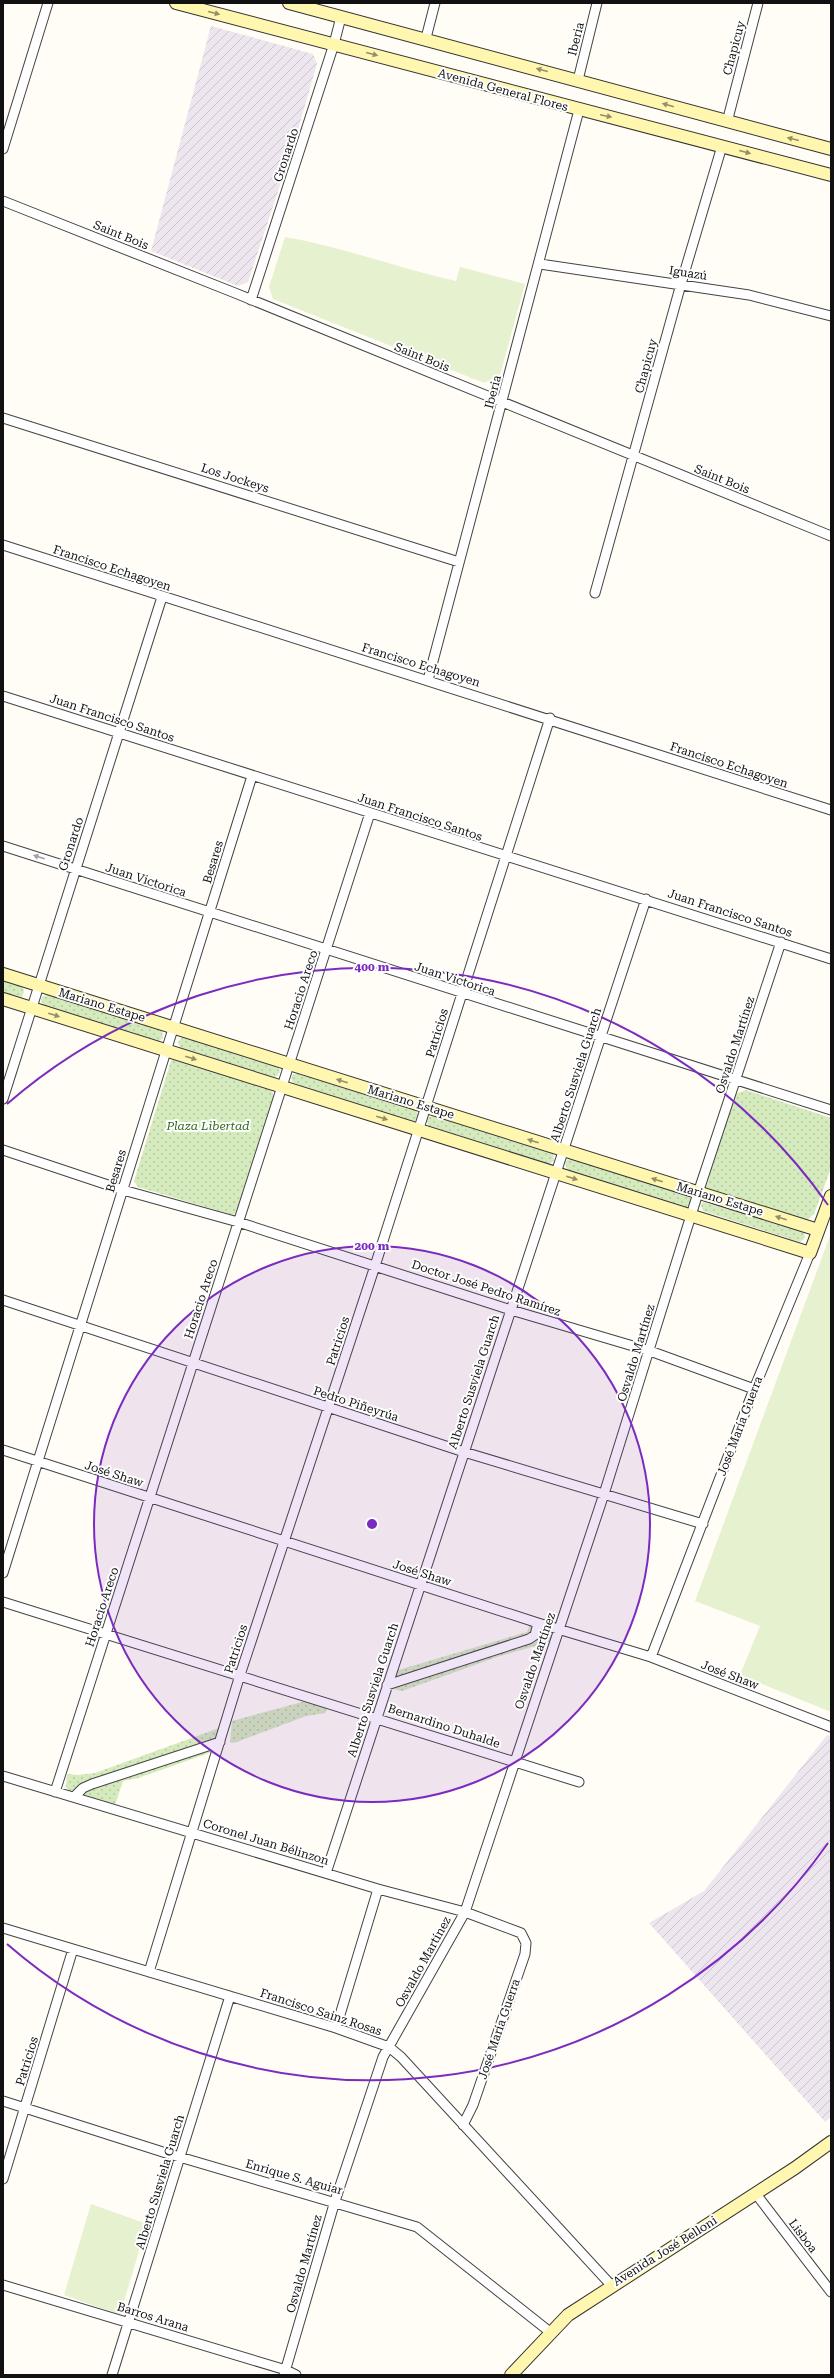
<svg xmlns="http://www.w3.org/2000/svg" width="834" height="2378" font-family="'Roboto Serif',serif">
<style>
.industrial{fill:url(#industrial-furrows)}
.green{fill:url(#green-dots)}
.pitch{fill:#e6f2cf}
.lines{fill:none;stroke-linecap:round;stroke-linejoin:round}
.street-casing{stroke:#444;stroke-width:11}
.secondary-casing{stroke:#333;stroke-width:14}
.street{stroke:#fff;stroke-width:9}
.secondary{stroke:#fff6b0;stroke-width:12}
.oneway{fill:#948f68}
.oneway2{fill:#a0a0a0}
.ring{fill:none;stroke:#7b2cbf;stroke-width:2}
.labels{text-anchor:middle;stroke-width:4;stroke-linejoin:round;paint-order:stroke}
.street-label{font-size:12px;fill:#111;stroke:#fff}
.park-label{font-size:12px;font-style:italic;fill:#2f6b1f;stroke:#fff}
.centre{fill:#7b2cbf;stroke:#fff;stroke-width:2}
.ring-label{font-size:12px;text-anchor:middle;font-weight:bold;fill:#7b2cbf;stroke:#fff;stroke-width:4;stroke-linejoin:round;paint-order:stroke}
</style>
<defs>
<pattern id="industrial-furrows" width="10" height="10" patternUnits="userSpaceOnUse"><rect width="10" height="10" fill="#eee6ef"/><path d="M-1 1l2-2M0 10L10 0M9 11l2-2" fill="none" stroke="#cbc4cc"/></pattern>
<pattern id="green-dots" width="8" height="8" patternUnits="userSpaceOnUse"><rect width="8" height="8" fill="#d5ebbd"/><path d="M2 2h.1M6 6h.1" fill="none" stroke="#b6c8a1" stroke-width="1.8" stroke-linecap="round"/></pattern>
</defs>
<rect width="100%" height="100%" fill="#fffdf5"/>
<path class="industrial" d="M211,26l102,28 4,10 -23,79 -46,139 -10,4 -87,-35z
M827,1735l4,1v381l-6,5 -176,-199 55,-32z"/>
<path class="green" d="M3,981l20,6 1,5 -2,5 -19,-4z
M48,995l114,36 1,7 -4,3 -116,-36 -2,-6 2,-3z
M181,1038h4l93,29 2,5 -5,6 -95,-30 -2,-6z
M173,1058l95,30 5,5 1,5 -36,114 -5,3 -95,-28 -4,-6 37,-120z
M293,1074h5l119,37 1,6 -4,5 -121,-39 -2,-5z
M746,1090l85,28v50l-17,46 -6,5h-6l-96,-31 29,-94z
M434,1116l119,38 1,7 -5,3 -120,-38 -3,-6 3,-3z
M572,1159l118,37 1,6 -4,5 -120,-38 -2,-6 2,-3z
M703,1202l101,30 1,6 -5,4 -97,-31 -2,-6z
M530,1624c10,4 22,5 22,17l-55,16 -95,34 -9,-2 2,-18 132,-39z
M306,1701l21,7 -2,5 -19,3 -72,27 -4,-1 2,-21z
M222,1727l-7,24 -77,27 -15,3 -8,24 -46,-14 -3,-4 1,-13 11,1 17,-2z"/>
<path class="pitch" d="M285,237c58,10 113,31 171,44l4,-14 65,17 -25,91 -16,8 -211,-84 -4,-12z
M831,1233v479l-91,-37 20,-49 -65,-25z
M91,2204l56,20 -27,91 -56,-20z"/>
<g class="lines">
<g class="street-casing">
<path id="street" d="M426,38l9,-35
M578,80l19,-77
M727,122l31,-119
M3,149l45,-146
M3,201l232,92 596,243
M540,264l209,31 82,21
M251,300l83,-256 7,-27
M3,418l456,144
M3,545l828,265
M595,593l86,-309 41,-138
M428,680l151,-570
M3,696l828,263
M3,846l828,264
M3,1099l159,-502
M3,1150l120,40 115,32 273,88 139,41 104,38
M3,1300l461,152 239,72
M3,1450l535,173 113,34 180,70
M3,1573l249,-797
M3,1602l576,180
M651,1657l103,-268 56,-136
M387,1685l142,-46 6,-4 3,-12
M3,1776l375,113 87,23 56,21 5,10 -1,11 -52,151 -10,20
M55,1792l315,-979
M74,1797l9,-9 9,-4 128,-42
M326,1873l320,-974
M3,1928l333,100 53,19 12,10 210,228
M149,1972l91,-297 135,-409 175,-548
M336,2028l42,-139
M3,2101l163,52 251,74 133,105
M3,2179l70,-230
M756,2194l75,98
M3,2285l283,85 10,5
M112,2375l118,-379
M284,2375l51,-174 48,-144 82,-145 139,-418 94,-301 83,-251"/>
</g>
<g class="secondary-casing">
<path id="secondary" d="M176,3l655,172
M289,3l542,146
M3,974l815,256
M3,999l807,254 21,-57
M511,2375l57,-60 227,-147 36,-26"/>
</g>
<use href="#street" class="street"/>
<use href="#secondary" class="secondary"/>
</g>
<defs><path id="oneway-solid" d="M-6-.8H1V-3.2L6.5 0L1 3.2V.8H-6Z"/></defs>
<g class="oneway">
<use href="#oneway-solid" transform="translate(214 13) rotate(14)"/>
<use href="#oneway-solid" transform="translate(372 54) rotate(15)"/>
<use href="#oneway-solid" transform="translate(542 70) rotate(-165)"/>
<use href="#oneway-solid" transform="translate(668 105) rotate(-164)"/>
<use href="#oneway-solid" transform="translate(606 116) rotate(12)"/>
<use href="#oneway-solid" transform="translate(793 139) rotate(-166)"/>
<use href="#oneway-solid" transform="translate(745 152) rotate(15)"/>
<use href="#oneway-solid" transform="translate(54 1015) rotate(17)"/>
<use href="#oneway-solid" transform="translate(191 1058) rotate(18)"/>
<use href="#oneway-solid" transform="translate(342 1081) rotate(-163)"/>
<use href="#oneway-solid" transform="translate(382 1118) rotate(17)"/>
<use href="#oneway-solid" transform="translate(533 1141) rotate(-162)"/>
<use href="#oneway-solid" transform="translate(572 1178) rotate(17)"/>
<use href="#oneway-solid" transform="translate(657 1180) rotate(-163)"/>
<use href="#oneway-solid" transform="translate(781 1218) rotate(-163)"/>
</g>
<use class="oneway2" href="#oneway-solid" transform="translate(39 857) rotate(-162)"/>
<circle cx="372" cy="1524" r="278" fill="#7b2cbf" fill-opacity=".12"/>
<g class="ring">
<circle cx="372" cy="1524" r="278"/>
<path d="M828 1843A557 557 0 0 1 7 1944M7 1104A557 557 0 0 1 828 1205"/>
</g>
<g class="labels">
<g class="street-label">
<text transform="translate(576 39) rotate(-76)" y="4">Iberia</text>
<text transform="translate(734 48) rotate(-75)" y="4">Chapicuy</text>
<text transform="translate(503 90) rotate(15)" y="4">Avenida General Flores</text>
<text transform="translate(286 155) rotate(-72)" y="4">Gronardo</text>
<text transform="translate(121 235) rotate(22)" y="4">Saint Bois</text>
<text transform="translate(688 273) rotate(9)" y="4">Iguazú</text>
<text transform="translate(422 357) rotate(22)" y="4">Saint Bois</text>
<text transform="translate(646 366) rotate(-75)" y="4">Chapicuy</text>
<text transform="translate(493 392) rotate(-75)" y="4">Iberia</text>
<text transform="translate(235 478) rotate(18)" y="4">Los Jockeys</text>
<text transform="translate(722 479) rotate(22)" y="4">Saint Bois</text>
<text transform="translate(112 568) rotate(18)" y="4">Francisco Echagoyen</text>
<text transform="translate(421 665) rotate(17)" y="4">Francisco Echagoyen</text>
<text transform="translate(112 718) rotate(18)" y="4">Juan Francisco Santos</text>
<text transform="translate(729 765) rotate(18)" y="4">Francisco Echagoyen</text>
<text transform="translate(420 817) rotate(18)" y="4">Juan Francisco Santos</text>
<text transform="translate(71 844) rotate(-72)" y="4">Gronardo</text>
<text transform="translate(213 862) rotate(-73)" y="4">Besares</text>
<text transform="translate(146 880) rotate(18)" y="4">Juan Victorica</text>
<text transform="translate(730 913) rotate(18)" y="4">Juan Francisco Santos</text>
<text transform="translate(455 979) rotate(18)" y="4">Juan Victorica</text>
<text transform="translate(301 990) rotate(-72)" y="4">Horacio Areco</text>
<text transform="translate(102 1005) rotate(17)" y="4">Mariano Estape</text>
<text transform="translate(437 1033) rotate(-73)" y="4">Patricios</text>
<text transform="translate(735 1045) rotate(-72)" y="4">Osvaldo Martínez</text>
<text transform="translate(576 1075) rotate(-72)" y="4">Alberto Susviela Guarch</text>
<text transform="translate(411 1102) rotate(17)" y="4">Mariano Estape</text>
<text transform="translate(116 1171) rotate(-73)" y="4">Besares</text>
<text transform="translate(720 1199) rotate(17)" y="4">Mariano Estape</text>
<text transform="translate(486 1288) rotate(18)" y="4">Doctor José Pedro Ramírez</text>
<text transform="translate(201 1299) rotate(-72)" y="4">Horacio Areco</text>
<text transform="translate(338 1341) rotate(-72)" y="4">Patricios</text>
<text transform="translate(636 1353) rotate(-73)" y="4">Osvaldo Martínez</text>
<text transform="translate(474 1382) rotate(-72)" y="4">Alberto Susviela Guarch</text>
<text transform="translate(356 1404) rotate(18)" y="4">Pedro Piñeyrúa</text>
<text transform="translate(740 1426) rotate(-69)" y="4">José María Guerra</text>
<text transform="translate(114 1474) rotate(18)" y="4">José Shaw</text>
<text transform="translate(422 1573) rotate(18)" y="4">José Shaw</text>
<text transform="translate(102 1607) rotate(-72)" y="4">Horacio Areco</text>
<text transform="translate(236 1649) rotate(-72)" y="4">Patricios</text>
<text transform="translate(535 1661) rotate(-71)" y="4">Osvaldo Martínez</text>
<text transform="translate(730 1675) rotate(21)" y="4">José Shaw</text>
<text transform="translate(373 1690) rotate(-72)" y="4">Alberto Susviela Guarch</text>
<text transform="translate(444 1726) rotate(18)" y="4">Bernardino Duhalde</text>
<text transform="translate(266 1842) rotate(17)" y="4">Coronel Juan Bélinzon</text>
<text transform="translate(423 1962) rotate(-61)" y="4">Osvaldo Martínez</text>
<text transform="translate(321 2012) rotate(18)" y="4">Francisco Sainz Rosas</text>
<text transform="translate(499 2029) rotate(-71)" y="4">José María Guerra</text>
<text transform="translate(27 2061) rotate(-73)" y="4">Patricios</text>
<text transform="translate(294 2177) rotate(16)" y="4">Enrique S. Aguiar</text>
<text transform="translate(160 2182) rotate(-73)" y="4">Alberto Susviela Guarch</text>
<text transform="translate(803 2236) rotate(53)" y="4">Lisboa</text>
<text transform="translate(665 2251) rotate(-32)" y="4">Avenida José Belloni</text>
<text transform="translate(304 2264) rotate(-74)" y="4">Osvaldo Martínez</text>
<text transform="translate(153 2317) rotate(17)" y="4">Barros Arana</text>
</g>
<g class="park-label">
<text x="208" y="1130">Plaza Libertad</text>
</g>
</g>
<circle cx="372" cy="1524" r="6" class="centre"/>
<g class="ring-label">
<text x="372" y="971">400 m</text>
<text x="372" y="1250">200 m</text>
</g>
<rect width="834" height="2378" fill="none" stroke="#111111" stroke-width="8"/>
</svg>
